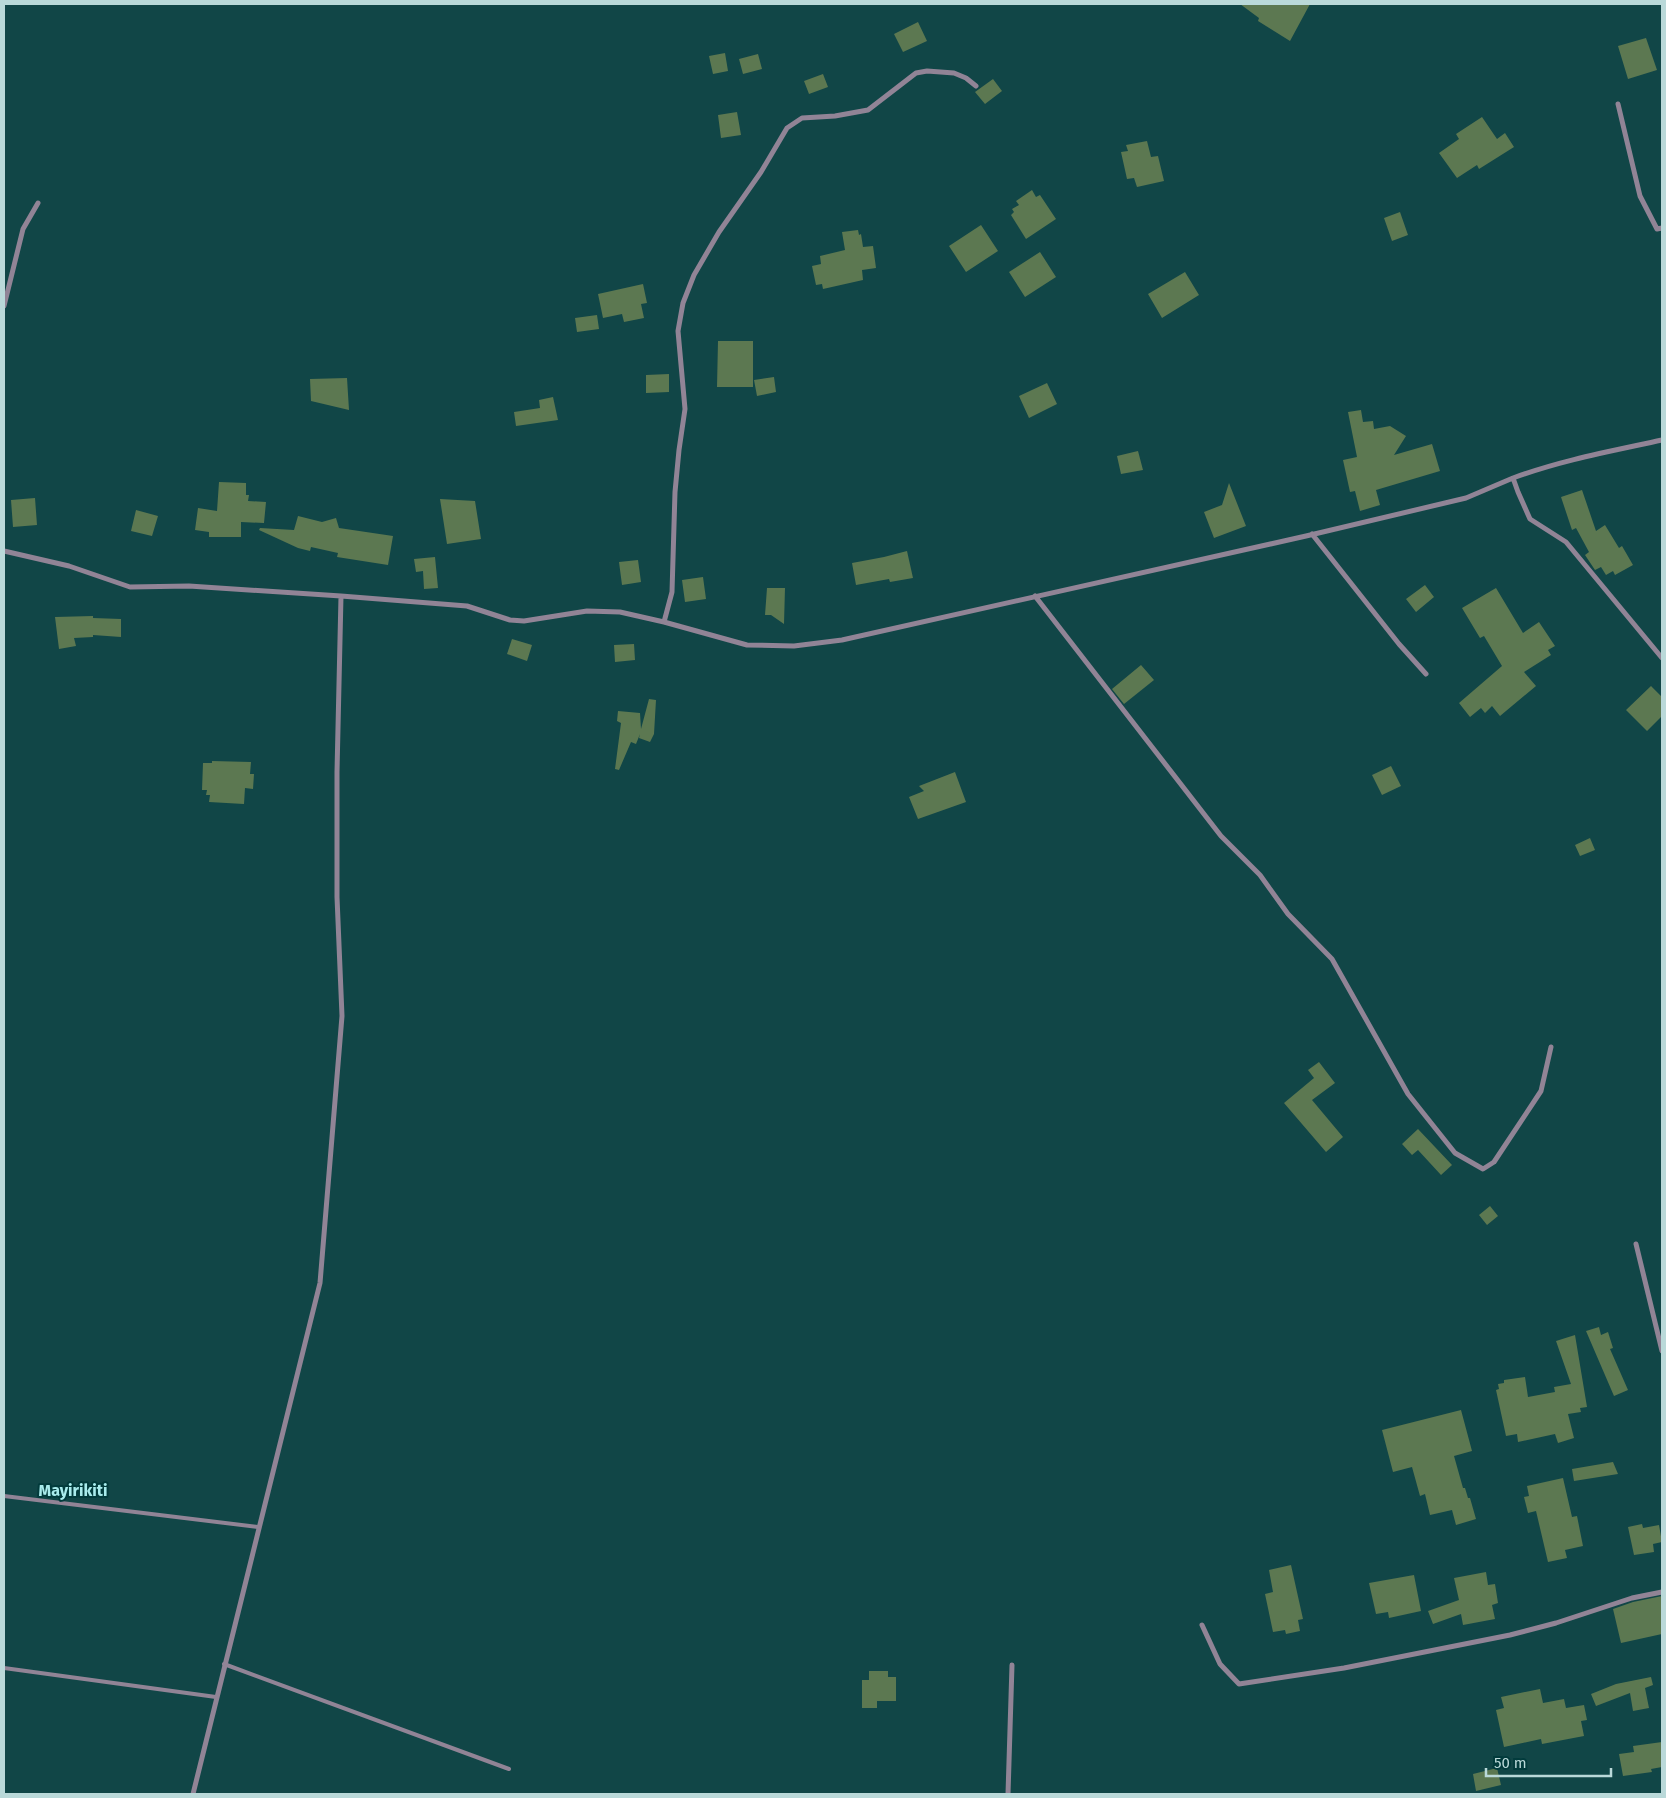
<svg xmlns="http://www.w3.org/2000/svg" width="1666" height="1798" font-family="'Fira Sans',sans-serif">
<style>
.building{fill:#5c7851}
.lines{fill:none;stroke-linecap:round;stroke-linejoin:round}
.lane{stroke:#918496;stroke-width:4}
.street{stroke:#918496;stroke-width:5}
.labels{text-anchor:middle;stroke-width:4;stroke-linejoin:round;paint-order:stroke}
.quarter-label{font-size:16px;font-weight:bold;fill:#a9eced;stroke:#023b3c}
</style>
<rect width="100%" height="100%" fill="#114647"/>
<path class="building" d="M1240,4h70l-20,37 -32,-20 1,-3z
M918,22l9,19 -24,11 -9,-18z
M1646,38l11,32 -29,9 -10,-33z
M725,53l3,18 -15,3 -4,-18z
M758,54l4,15 -19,5 -4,-15z
M823,74l5,13 -19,7 -5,-13z
M993,79l9,12 -17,13 -10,-12z
M737,112l4,23 -20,3 -3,-23z
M1482,117l15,22 8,-6 9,14 -35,22 -2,-4 -20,13 -18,-25 20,-14 -3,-5z
M1147,141l4,16 7,-1 6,25 -27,6 -3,-9 -7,1 -6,-27 7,-1 -2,-6z
M1032,190l4,7 4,-2 16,24 -30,20 -15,-24 3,-3 -2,-3 7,-4 -3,-4z
M1400,212l8,23 -16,6 -8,-23z
M981,225l17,26 -32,21 -17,-26z
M858,230l1,5 2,-1 2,13 10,-1 3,22 -14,2 1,10 -40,9 -1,-5 -6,1 -4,-19 9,-2 -1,-8 25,-6 -3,-18z
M1040,252l16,25 -31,20 -16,-25z
M1185,272l14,23 -37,23 -14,-24z
M643,284l4,19 -6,1 3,14 -20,4 -2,-8 -19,4 -5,-24z
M597,315l2,14 -22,3 -2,-14z
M718,341h35v46h-36z
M669,374v18l-23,1v-18z
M774,377l2,15 -19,4 -3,-16z
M347,378l2,32 -38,-9 -1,-22z
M1047,383l10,21 -28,14 -10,-22z
M553,397l5,23 -42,6 -2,-14 26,-4 -1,-8z
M1361,410l2,12 10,-1 1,8 16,-3 16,10 -12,19 38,-11 8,27 -64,19 4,15 -20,6 -5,-20 -5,1 -7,-32 14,-3 -9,-45z
M1138,451l5,19 -22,4 -4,-18z
M219,482l27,1v12h3l-1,6 18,1 -2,21 -23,-1v15h-32v-5l-14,-2 3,-22 19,3z
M1229,483l17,43 -32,12 -10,-26 18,-7z
M1582,490l14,41 9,-6 14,23 3,-2 11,19 -18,10 -2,-4 -7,4 -5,-8 -6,3 -10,-15 4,-3 -13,-24 -4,2 -11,-33z
M35,498l2,27 -24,2 -2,-27z
M440,499l35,2 6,38 -34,5z
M136,510l22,6 -6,20 -21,-5z
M298,516l24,6 14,-4 3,10 54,8 -5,29 -51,-8 1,-4 -27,-6 -1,4 -12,-3 -39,-18 1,-2 34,2z
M907,551l6,27 -23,4 -1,-3 -33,6 -4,-22 32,-6z
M435,557l3,31 -14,1 -1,-18 -7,1 -2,-13z
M638,560l3,22 -19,3 -3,-23z
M703,577l3,22 -21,3 -3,-22z
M1425,585l9,12 -18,15 -10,-13z
M767,588h18l-1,36 -13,-9h-6z
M1496,588l27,45 16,-11 16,24 -7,4 3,5 -27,17 12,14 -36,30 -8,-10 -7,7 -4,-5 -11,9 -11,-14 43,-37 -18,-30 -4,2 -18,-30z
M93,616v2l28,1v18l-28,-2v2l-19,1 2,8 -17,3 -4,-32z
M512,639l20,6 -5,16 -20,-7z
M634,644l1,16 -20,2 -1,-17z
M1141,665l13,15 -30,24 -12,-15z
M1651,686l11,11v19l-15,15 -21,-21z
M649,699l7,1 -2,34 -4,8 -11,-4 1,-4 -4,10 -5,-2 -12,28 -4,-1 6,-46 -4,-2 1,-10 22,2 1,16z
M212,761l39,1 -1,12h4l-1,15 -8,-1 -1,16 -35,-2 1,-7h-4l1,-5h-5l1,-27h9z
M1391,766l10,20 -19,9 -10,-20z
M955,772l11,30 -48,17 -9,-22 15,-6 -5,-5z
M1590,838l5,12 -15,6 -5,-11z
M1319,1062l16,21 -23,17 31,37 -17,15 -42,-49 30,-25 -6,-8z
M1418,1129l34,36 -11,10 -23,-25 -6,5 -10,-11z
M1490,1206l8,10 -11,9 -8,-10z
M1599,1327l2,8 7,-3 5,16 -3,1 18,41 -14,6 -28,-65z
M1575,1335l12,72 -7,1 1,4 -13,2 6,24 -16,5 -3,-9 -37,8 -1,-8 -11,2 -10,-46 3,-1 -1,-5 6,-1v-3l21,-3 3,20 27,-5 -1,-5 17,-3 -15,-43z
M1461,1410l11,41 -18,5 9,32h2l3,10h2l6,21 -20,6 -4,-15 -22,5 -5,-21 -5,2 -8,-29 -19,5 -11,-42z
M1613,1462l5,12 -44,7 -2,-12z
M1563,1478l9,39 5,-1 6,30 -18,4 2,8 -19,4 -12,-51 -8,2 -4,-16 5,-1 -2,-10z
M1642,1524l1,4 16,-3 3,17 -9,2 1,8 -20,3 -6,-28z
M1291,1565l12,54 -5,1 2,11 -14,3 -1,-4 -12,2 -8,-38 8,-2 -4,-22z
M1486,1572l2,13 7,-1 3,19 -6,2 3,14 -32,6 -2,-11 -28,10 -5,-13 31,-11 -5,-22z
M1414,1575l7,36 -32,7 -1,-6 -12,2 -7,-31z
M1662,1596v38l-41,9 -8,-34 20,-7z
M869,1671h19v6h8v24h-19v7h-15v-28h7z
M1651,1677l2,8 -8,3 4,20 -16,3 -3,-18 -34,13 -5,-12 25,-10z
M1540,1689l3,14 21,-4 2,9 18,-3 3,15 -6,1 3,15 -42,8 -1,-5 -37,8 -8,-37 8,-2 -3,-11z
M1662,1742v25l-11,2 1,3 -29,4 -4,-22 15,-2 -1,-6z
M1497,1768l4,17 -25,6 -3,-17z"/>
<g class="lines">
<path class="lane" d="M4,1496l254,31
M224,1664l285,105
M4,1668l212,29"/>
<path class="street" d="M1618,104l22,92 17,33 5,-1
M4,306l19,-77 15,-26
M1662,440c-50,11 -100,20 -149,38l5,14 12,27 36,23 96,116
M1312,534l87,110 27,30
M4,551l65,15 61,21 59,-1 152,10 126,10 43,14 14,1 63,-10 33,1 44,10 83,23 47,1 48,-6 464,-104 160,-38 47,-20
M1035,596l186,240 39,39 28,39 44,45 76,135 47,59 28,16 11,-7 47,-71 10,-44
M664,622l8,-30 3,-100 4,-42 6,-41 -7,-78 5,-28 11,-28 25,-43 42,-60 26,-44 15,-10 33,-2 33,-6 48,-37 11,-2 27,2 12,5 10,8
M1636,1244l26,107
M1202,1625l18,39 19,20 105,-16 166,-33 46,-12 76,-25 30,-6
M193,1794l127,-511 22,-267 -5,-119v-125l4,-176
M1008,1794l4,-129"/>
</g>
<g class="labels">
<g class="quarter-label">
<text x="73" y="1496">Mayirikiti</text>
</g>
</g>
<rect width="1666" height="1798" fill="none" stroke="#bad9d9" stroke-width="10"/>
<path d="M1486 1768v8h125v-8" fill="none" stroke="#bad9d9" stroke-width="2.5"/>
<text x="1494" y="1768" font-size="15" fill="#bad9d9" stroke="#023b3c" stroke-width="4" paint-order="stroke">50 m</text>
</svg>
